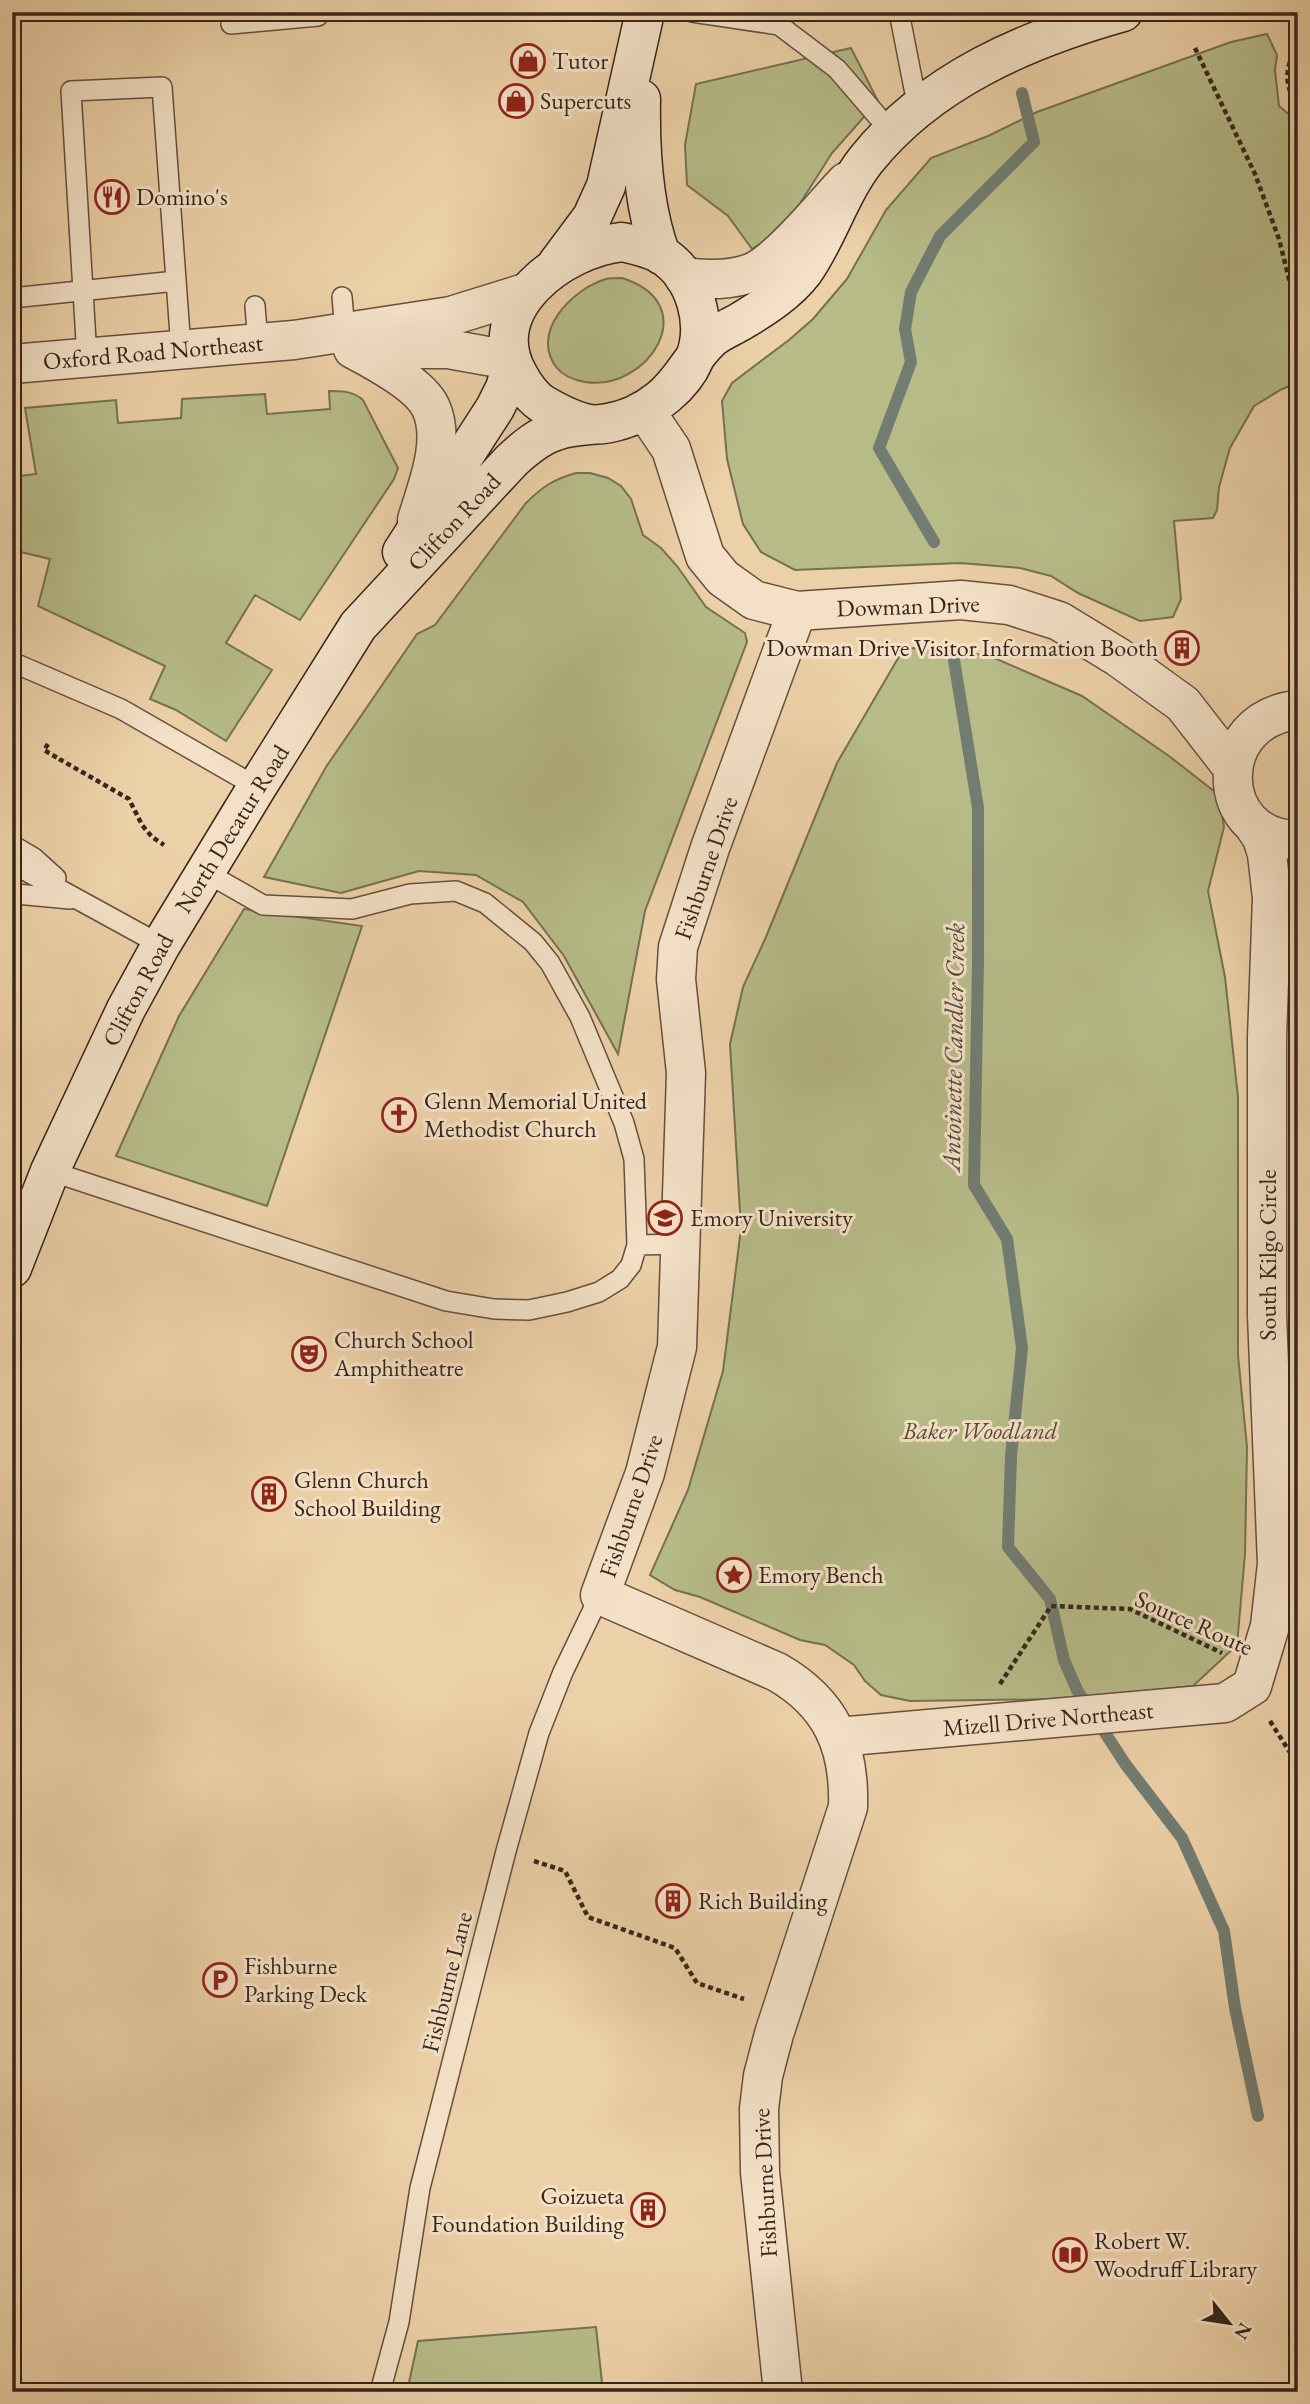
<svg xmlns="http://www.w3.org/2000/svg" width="1310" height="2404" font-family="'EB Garamond',serif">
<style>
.green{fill:#b6bb88;stroke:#767052;stroke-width:2}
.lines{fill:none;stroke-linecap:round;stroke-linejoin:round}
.stream{stroke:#727c71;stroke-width:12}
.service-casing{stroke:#64503e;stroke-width:22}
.minor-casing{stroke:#64503e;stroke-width:41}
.tertiary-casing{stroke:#64503e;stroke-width:41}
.secondary-casing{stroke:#37261b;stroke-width:41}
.path{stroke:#37261b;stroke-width:4.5;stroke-dasharray:5 3.5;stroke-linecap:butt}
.service{stroke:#f3e0c6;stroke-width:19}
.minor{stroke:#f3e0c6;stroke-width:38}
.tertiary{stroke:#f3e0c6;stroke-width:38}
.secondary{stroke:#f3e0c6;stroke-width:38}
.labels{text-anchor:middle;stroke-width:6;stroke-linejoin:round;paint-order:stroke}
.poi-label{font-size:24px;fill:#37261b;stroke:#f3e0c6;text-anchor:start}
.street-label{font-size:24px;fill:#37261b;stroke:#f3e0c6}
.park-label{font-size:24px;font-style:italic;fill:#574b36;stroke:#f3e0c6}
.water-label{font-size:26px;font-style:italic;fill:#504a3f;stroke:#f3e0c6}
</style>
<rect width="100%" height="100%" fill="#ecd0a7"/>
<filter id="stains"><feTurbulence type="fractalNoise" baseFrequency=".00286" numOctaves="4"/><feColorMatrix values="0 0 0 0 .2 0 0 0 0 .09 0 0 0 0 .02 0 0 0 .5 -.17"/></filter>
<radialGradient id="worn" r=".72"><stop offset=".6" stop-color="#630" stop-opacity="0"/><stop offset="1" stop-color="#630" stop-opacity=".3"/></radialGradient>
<path class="green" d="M1267,34l10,21 -2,15 4,36 19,16v261l-16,6 -28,17 -24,42 -11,39 -2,23 -4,8 -39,3 7,78 -8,18 -33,4 -62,-28 -27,-17 -31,-8 -60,-5 -165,7 -34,-18 -18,-28 -16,-65 -5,-58 10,-18 57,-43 24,-21 34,-40 39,-69 45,-52 57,-22 49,-24 194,-70z
M851,48l27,53 -46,52 -40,63 -18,20 -22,13 -24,-33 -41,-31 -2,-40 11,-61z
M622,278c83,26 26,114 -37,104 -11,-2 -21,-5 -28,-14 -28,-35 15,-79 49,-89 5,-1 11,-1 16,-1z
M329,391c13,0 24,0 34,9l35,68 -4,11 -94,141 -45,-25 -29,48 46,27 -46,71 -50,-31 -26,-11 15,-33 -127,-60 12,-47 -38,-9v-73l24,-3 -11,-66 91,-8 2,23 63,-5 1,-19 83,-5 2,20 63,-5z
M576,473h14l18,5 13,8 10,13 12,36 18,13 16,18 29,41 39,26 2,9 -102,269 -27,143 -54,-98 -41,-54 -47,-27 -57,-4 -78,22 -77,-16 62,-110 91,-133 18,-9 91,-122c16,-16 28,-24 50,-30z
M904,648l45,1 43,8 90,39 87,60 50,39 5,32 -16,64 17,86 13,120v258l9,92 -2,107 -8,91 -44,41 -128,13 -155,2 -29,-6 -16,-14 -11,-16 -29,-20 -25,-5 -100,-43 -25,-7 -25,-15 38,-85 35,-119 18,-142 -11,-185 13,-57 23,-50 71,-174z
M244,909l118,17 -95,280 -151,-50 63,-140z
M596,2327l7,65h-196l11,-51z"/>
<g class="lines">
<path class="stream" d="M934,542l-55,-94 32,-86 -6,-33 6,-37 29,-56 94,-94 -12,-49
M954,660l24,148v154l-4,223 33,54 15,109 -11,108 -3,91 42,52 14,61 13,30 49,75 56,73 42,93 11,77 23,108"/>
<g class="service-casing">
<path id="service" d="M692,12l87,13 58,44 55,64
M899,12l19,97
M231,24l87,-8
M342,297l3,34
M12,298l164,-17
M255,306l3,37
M87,358l-16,-267 91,-4 19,262
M12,662l109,47 136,78
M12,845l22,13 22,20
M26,871l135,74
M12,892l4,2 54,5
M50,1171l396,130 48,8 35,1 38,-8 32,-10 21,-13 11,-14 6,-20 -3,-86 -10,-36 -44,-106 -30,-54 -17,-21 -48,-39 -29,-12 -46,3 -58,15 -89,-4 -58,-33
M637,1245l43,-1
M380,2392l19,-70 21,-134 86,-337 33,-118 24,-61 37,-77"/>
</g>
<g class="minor-casing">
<path id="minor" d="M639,413l13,8 19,28 34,107 18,22 31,22 43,11 164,-11 48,5 50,16 59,36 65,47 49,63
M1298,710c-88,8 -86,130 0,130
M838,1737l387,-34 27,-17 18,-60 7,-62 -10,-249v-277l5,-140 -5,-44 -5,-16 -10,-15
M783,2392l-23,-220 -1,-63 4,-33 11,-42 74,-227c2,-61 -17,-104 -71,-135l-177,-77 45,-122 32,-126 9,-274 -10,-94 2,-32 32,-99 87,-237"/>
</g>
<g class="tertiary-casing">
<path id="tertiary" d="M684,277c23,3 47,4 69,-5 25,-10 72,-68 93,-90
M353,349c21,11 68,36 78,59 15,34 -4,78 -14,112
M362,349h86l62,11
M12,364l282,-24 157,-24 77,-24"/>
</g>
<g class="secondary-casing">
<path id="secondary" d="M641,99c-1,51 2,108 20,156
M622,242c14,3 28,6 40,13 33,21 47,69 32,105 -11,26 -41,49 -67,58 -12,4 -25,8 -37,6 -17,-3 -34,-12 -49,-21 -11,-8 -17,-18 -23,-29 -37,-66 45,-126 104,-132z
M557,264l35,-47 14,-31 39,-174
M402,552l93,-144 10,-20 7,-24
M12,1268l38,-97 76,-162 35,-64 96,-158 101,-161 154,-166c13,-12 27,-24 44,-29 17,-6 34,-5 52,-8 19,-3 37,-12 52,-24 22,-17 31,-42 51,-60 9,-8 21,-12 32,-19 22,-13 45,-28 61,-49 24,-34 36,-78 62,-111 64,-80 161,-121 257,-148"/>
</g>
<path class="path" d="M1298,47c-13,16 -15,41 0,57
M1195,48l60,126 24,65 19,76
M48,744l-4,6 17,10
M60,762l1,-2 68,39 13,26 10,12 12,8
M1000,1684l51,-78 79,3 92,44
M1270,1721l28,44
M534,1861l31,10 23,46 87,31 22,35 47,16"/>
<use href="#service" class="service"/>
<use href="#minor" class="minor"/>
<use href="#tertiary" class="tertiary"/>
<use href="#secondary" class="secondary"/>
</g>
<defs>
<g id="shop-ring" transform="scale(1.75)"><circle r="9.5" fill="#f3e0c6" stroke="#8f2418" stroke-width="1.5"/><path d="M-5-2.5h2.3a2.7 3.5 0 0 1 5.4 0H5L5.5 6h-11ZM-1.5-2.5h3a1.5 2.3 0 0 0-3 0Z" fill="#8f2418"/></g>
<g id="restaurant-ring" transform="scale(1.75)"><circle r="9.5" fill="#f3e0c6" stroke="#8f2418" stroke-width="1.5"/><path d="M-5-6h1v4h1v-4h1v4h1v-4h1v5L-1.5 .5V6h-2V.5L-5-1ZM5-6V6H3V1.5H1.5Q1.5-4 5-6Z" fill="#8f2418"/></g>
<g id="building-ring" transform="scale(1.75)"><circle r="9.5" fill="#f3e0c6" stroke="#8f2418" stroke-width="1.5"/><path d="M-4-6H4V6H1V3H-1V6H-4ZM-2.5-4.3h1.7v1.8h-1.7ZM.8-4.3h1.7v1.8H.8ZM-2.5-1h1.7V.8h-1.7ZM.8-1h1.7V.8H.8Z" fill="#8f2418"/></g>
<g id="church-ring" transform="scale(1.75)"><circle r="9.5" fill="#f3e0c6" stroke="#8f2418" stroke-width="1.5"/><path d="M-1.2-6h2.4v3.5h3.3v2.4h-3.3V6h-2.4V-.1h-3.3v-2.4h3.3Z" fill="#8f2418"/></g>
<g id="university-ring" transform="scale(1.75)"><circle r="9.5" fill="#f3e0c6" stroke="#8f2418" stroke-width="1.5"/><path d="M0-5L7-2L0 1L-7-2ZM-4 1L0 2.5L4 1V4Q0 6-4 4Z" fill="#8f2418"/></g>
<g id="theatre-ring" transform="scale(1.75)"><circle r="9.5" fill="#f3e0c6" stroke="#8f2418" stroke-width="1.5"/><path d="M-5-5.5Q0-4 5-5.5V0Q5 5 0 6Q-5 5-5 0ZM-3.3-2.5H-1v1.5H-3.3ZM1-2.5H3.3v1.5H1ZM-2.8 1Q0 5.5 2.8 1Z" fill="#8f2418"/></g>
<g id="sight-ring" transform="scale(1.75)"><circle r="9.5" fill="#f3e0c6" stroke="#8f2418" stroke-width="1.5"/><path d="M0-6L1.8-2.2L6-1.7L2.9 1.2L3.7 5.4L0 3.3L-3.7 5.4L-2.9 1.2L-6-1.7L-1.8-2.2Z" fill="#8f2418"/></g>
<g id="parking-ring" transform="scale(1.75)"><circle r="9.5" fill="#f3e0c6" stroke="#8f2418" stroke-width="1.5"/><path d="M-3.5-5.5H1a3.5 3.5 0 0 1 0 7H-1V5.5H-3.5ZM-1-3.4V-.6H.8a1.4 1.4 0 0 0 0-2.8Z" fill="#8f2418"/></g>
<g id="library-ring" transform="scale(1.75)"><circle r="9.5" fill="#f3e0c6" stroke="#8f2418" stroke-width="1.5"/><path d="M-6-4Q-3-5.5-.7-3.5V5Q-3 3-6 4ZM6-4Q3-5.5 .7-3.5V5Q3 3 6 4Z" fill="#8f2418"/></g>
</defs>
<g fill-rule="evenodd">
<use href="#shop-ring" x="528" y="61"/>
<use href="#shop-ring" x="516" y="101"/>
<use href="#restaurant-ring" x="112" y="197"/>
<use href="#building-ring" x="1182" y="648"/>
<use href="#church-ring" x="399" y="1115"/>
<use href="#university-ring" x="665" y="1218"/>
<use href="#theatre-ring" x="309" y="1354"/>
<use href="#building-ring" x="269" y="1494"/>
<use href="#sight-ring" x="734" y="1575"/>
<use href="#building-ring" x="673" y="1901"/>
<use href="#parking-ring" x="220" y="1980"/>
<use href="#building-ring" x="648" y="2210"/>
<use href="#library-ring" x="1070" y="2255"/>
</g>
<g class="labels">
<g class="poi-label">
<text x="552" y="69">Tutor</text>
<text x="540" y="109">Supercuts</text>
<text x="136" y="205">Domino's</text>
<text x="1158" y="656" text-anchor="end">Dowman Drive Visitor Information Booth</text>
<text x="424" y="1109">Glenn Memorial United<tspan x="424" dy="28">Methodist Church</tspan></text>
<text x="690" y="1226">Emory University</text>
<text x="334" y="1348">Church School<tspan x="334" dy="28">Amphitheatre</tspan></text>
<text x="294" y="1488">Glenn Church<tspan x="294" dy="28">School Building</tspan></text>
<text x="758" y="1583">Emory Bench</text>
<text x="698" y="1909">Rich Building</text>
<text x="244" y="1974">Fishburne<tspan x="244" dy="28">Parking Deck</tspan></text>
<text x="624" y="2204" text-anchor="end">Goizueta<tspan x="624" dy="28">Foundation Building</tspan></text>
<text x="1094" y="2249">Robert W.<tspan x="1094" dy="28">Woodruff Library</tspan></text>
</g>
<g class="street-label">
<text transform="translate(153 352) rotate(-5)" y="8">Oxford Road Northeast</text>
<text transform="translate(454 522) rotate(-47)" y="8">Clifton Road</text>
<text transform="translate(908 606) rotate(-2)" y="8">Dowman Drive</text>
<text transform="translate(232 829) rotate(-58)" y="8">North Decatur Road</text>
<text transform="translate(706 868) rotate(-71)" y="8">Fishburne Drive</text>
<text transform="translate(138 990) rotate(-62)" y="8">Clifton Road</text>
<text transform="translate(1268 1255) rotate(-90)" y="8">South Kilgo Circle</text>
<text transform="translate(631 1506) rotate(-71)" y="8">Fishburne Drive</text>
<text transform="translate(1194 1623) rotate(24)" y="8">Source Route</text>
<text transform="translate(1048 1719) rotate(-5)" y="8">Mizell Drive Northeast</text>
<text transform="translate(447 1982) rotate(-76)" y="8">Fishburne Lane</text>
<text transform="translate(765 2183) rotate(-93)" y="8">Fishburne Drive</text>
</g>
<g class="park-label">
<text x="980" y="1439">Baker Woodland</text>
</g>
<g class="water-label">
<text transform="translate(953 1047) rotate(-89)" y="9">Antoinette Candler Creek</text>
</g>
</g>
<rect width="1310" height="2404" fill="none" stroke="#ecd0a7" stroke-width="42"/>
<rect x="14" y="14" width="1282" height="2376" fill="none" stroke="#37261b" stroke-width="3.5"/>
<rect x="21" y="21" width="1268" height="2362" fill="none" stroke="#37261b" stroke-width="2"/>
<g transform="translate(1229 2323) rotate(120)" stroke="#f3e0c6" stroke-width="5" paint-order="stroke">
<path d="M0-5L12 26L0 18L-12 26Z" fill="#37261b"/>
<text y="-10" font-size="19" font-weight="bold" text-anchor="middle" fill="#37261b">N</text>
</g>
<rect width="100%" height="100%" filter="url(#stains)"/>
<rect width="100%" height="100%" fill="url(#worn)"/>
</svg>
